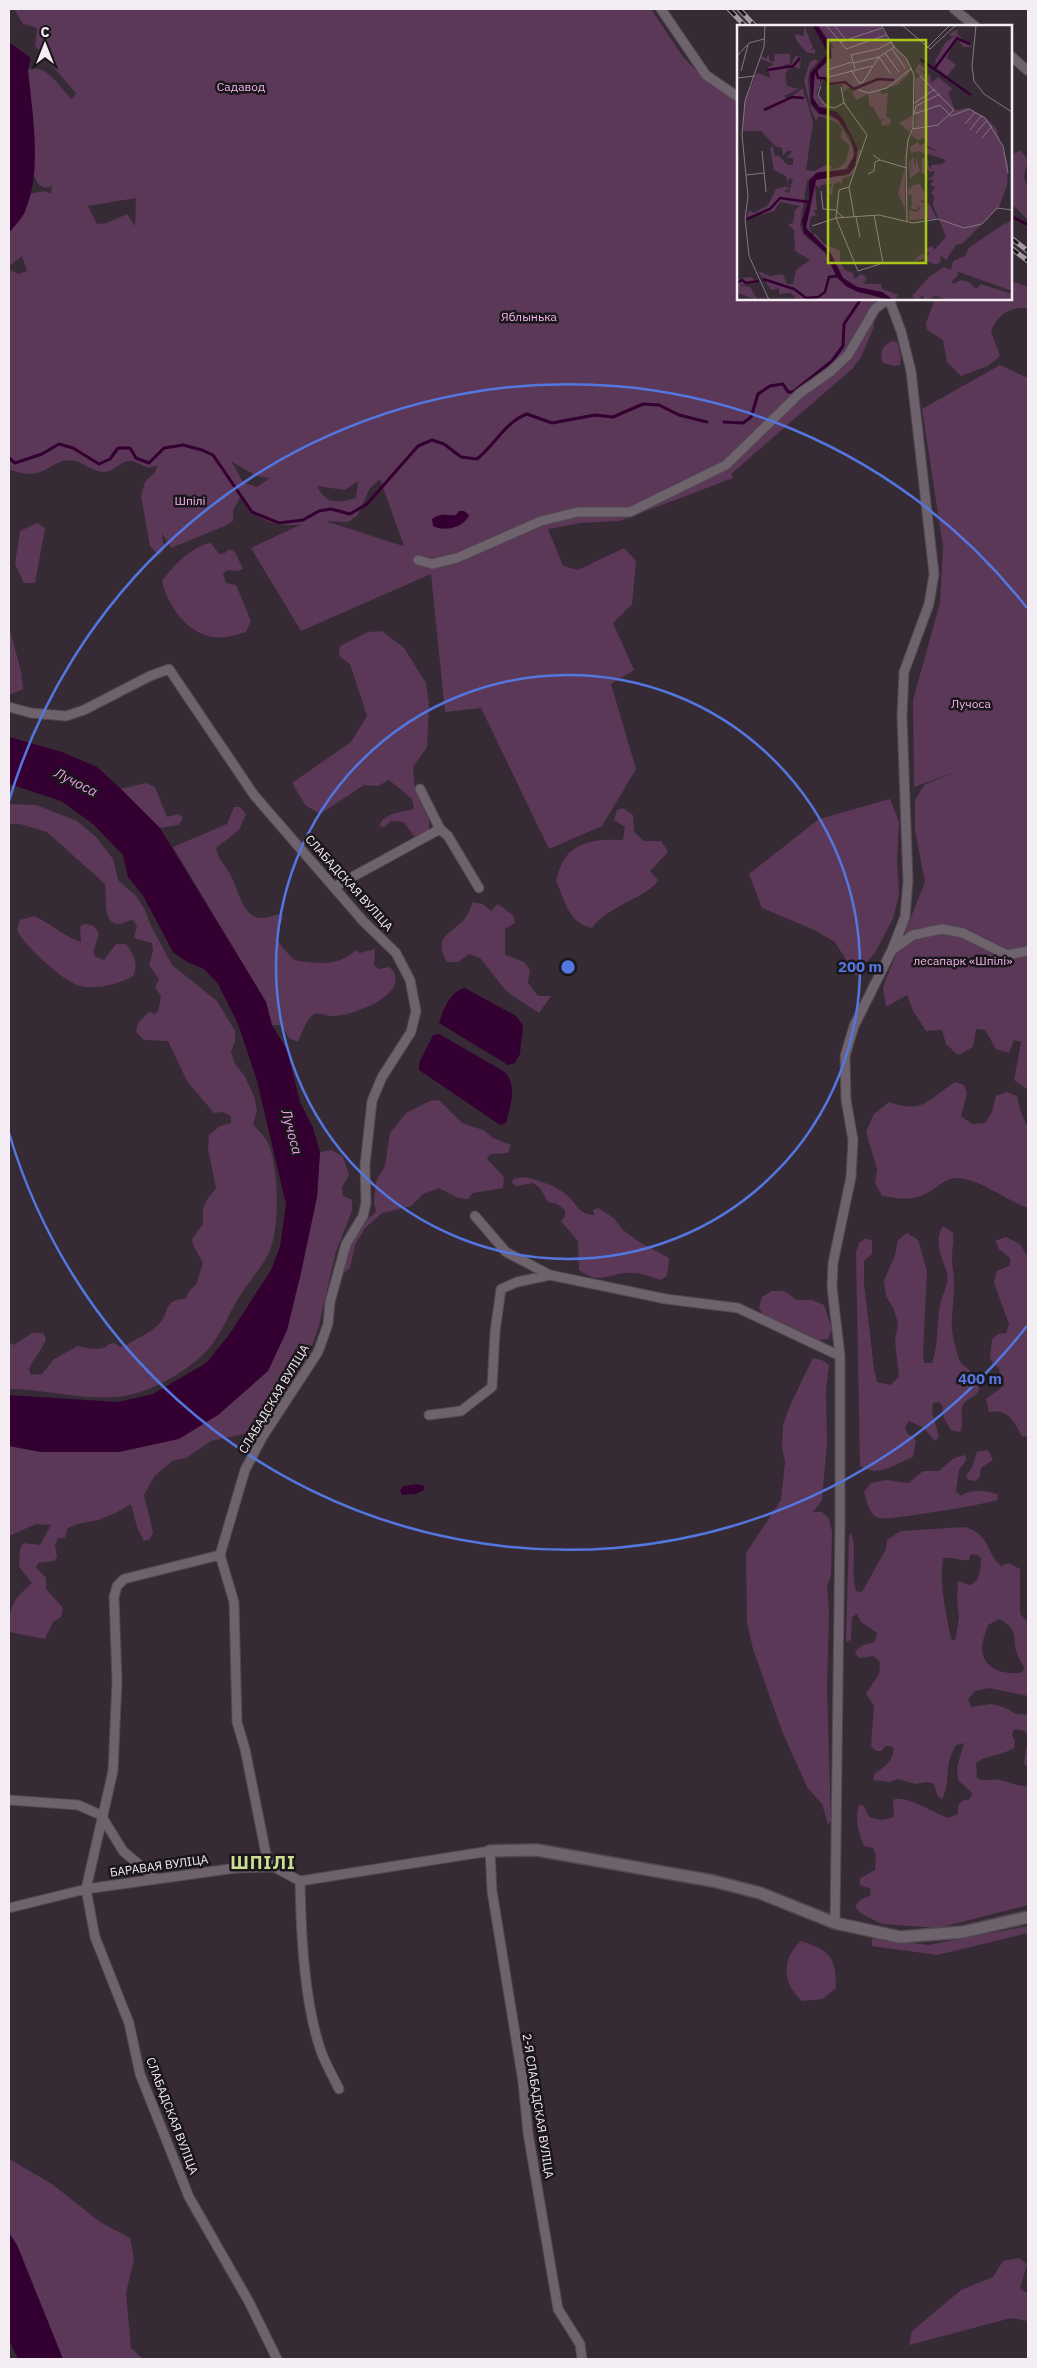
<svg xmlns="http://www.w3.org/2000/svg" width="1037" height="2368" font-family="'IBM Plex Sans',sans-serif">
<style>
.green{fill:#5b3758;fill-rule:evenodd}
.water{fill:#340032}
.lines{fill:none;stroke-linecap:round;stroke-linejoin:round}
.stream{stroke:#340032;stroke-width:3}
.minor-casing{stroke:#514850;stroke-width:11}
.tertiary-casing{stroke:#514850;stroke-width:14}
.minor{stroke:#6e626d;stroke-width:9}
.tertiary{stroke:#6e626d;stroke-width:11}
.rail-casing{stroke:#a39ba2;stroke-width:5}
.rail{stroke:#1a161a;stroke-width:3;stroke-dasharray:9;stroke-linecap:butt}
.ring{fill:none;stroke:#5376df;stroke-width:2.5}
.labels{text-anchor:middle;stroke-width:5;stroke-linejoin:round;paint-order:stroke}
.park-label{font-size:12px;fill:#f6b5f0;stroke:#1a161a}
.street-label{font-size:12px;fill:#f4edf3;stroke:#1a161a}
.water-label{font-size:14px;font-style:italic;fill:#ef9fe9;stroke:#1a161a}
.district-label{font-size:18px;font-weight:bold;letter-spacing:1px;fill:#ccde93;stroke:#1a161a}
.inset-river{fill:none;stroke:#340032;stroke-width:2.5}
.inset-road{fill:none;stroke:#827981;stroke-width:1}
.view{fill:#aac716;fill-opacity:0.15;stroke:#aac716;stroke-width:2.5}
.inset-edge{fill:none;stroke:#f4edf3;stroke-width:2.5}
.centre{fill:#5376df;stroke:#1a161a;stroke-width:2.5}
.ring-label{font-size:15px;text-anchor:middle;font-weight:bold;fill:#5376df;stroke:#1a161a;stroke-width:5;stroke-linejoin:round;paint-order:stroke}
</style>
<rect width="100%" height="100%" fill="#362b35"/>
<path class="green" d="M14,9h637l32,48 26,26 29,19v197h140l-3,1 -1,27 -13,30 -9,12 -121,105 2,4 -113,43 -39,2 -33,6 15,37 15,4 46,-22 12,13 -4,43 -19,19 21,47 -23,14 25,85 -34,57 -53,23 -68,-141 -36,4 -14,-138 -130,57 -50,-83 51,-24c-25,5 -51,-5 -61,-28l-8,14v11l-6,4 -56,23 -9,-15 2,17 -5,5 -9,-9 -9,-50 4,-14 10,-10 3,-7c-12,6 -15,-1 -26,-4 -11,-2 -17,11 -28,11 -10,0 -20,-9 -29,-11 -24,-6 -28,24 -66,8v-200l9,5 9,-3 -5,-15 -13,10v-33l16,-21 4,-18 15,-3 7,3 1,-8 -6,2 -7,-3 -5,-9v-38l-6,-68c19,-8 31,18 44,29l4,-6 -41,-47 2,-18 -14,-4zM136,198l-1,28 -8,-12 -20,9 -10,1 -9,-18zM231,461l25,15 14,2 -13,9 -14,-5zM380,479l24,67h-1l-78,-25 23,1 9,-6 13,-28zM358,481l-2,17c-18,5 -30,7 -39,-12l28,4z
M1020,150l8,10 -4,16 4,14v30l-17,-17v-47z
M1011,281l17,6v22c-18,-4 -30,6 -37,22l9,25 -12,10 -27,10 -14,-14 -4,-22 -16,-10 -1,-7 9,-24h76z
M892,341l5,1 4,15 -1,8 -6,1 -11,-3c-4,-12 -1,-16 9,-22z
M1000,365l28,13v712l-14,-10 7,-38 -7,-2 -5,13 -13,-4 -11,-19 -9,-1 -3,18 -15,8 -12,-11 -4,-14 -16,1 -13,-20 -6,-16 -21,12 -3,-20 42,-105 -10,-52v-30l9,-15 34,-14 -44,16 -1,-87 27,-97 3,-56 -21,-138z
M37,523l8,5 -10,55h-11l-9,-19 5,-33z
M211,543l8,11 6,-1 4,-4 6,3 8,17 -6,2 -10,-1 -4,4 3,9 10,2 15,36 -5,11c-7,2 -13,4 -19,5 -34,5 -58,-27 -65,-56 11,-15 31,-36 49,-38z
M9,627l12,44 2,18 -14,6z
M382,631l22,17 22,35 3,22 -2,42 -14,20 2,23 14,30v10l-13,9 -12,-17 -13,-1 -7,6 -5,-1c5,-13 23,-14 35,-17l-2,-10 -23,-19 -11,6 -14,-1 -44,29 -15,-9 -13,-22 59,-41 16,-26 -17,-52 -11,-8 1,-10 28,-14z
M146,783l9,4 12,30 12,-3 4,4 -4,7 -19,3 -39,-39z
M890,799l9,23 -2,38 2,34 -6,25 -17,32 -20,25 -21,-34 -23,-13 -50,-21 -13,-34 70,-55z
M9,804l27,1 41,16 19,16 17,22 5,21 18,16 9,14 6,16 21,39 45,36 18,30v10l-4,11 4,12 9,11 10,21 3,15 -4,13c4,5 11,11 14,17 12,23 13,85 3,109 -8,18 -21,31 -31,47 -10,16 -17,35 -29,50 -17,20 -47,38 -73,46 -40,12 -87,-4 -128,-4v-47l5,3 18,-12h11l3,6c-4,11 -12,19 -17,30l2,6 11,-1 12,-15 24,-13c7,2 17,4 25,2 5,-2 6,-5 11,-5l6,4 5,-1c10,-7 26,-13 34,-22 12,-12 3,-24 26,-25l4,-8 7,-6 7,-22 -10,-18 -1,-6 11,-15v-14l3,-9 10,-13 -8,-39 1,-14 11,-9 11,-3v-7l-8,-4 -9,1 -27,-32 -19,-40 -24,-1 -8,-8 2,-9 11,-11 5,2 4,-2 3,-16 -6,-9 4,-8 -10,-14 4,-14 -1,-8 -18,-5 3,-12 -4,-6c-5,0 -10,4 -15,4 -16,-1 -11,-28 -13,-40l-58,-52 -27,-8h-11z
M234,807h6l6,7 -7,16 -23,18c2,12 11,19 16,30 11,24 13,50 46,36l5,4c-10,23 -5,24 11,42 23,4 44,7 62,-10l4,3 15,-4 -1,16 5,4 10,-2c6,4 8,10 6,17 -5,17 -47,33 -63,32 -7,0 -12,-5 -19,-1 -7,5 -12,20 -15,27l-9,-4 -7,-13h-10l-6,-23 -93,-155 54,-23z
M623,808l10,7 1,17 10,9h17l7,11 -18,19 8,9c-7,16 -50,25 -66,48 -23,-4 -28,-29 -36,-48 2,-7 5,-16 9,-22 14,-19 38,-19 58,-18l2,-13 -11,-7 3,-10z
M473,902l10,2 8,7 7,-7 16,12 1,7 -10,6v26l19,7 6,8 -2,13 10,13h13l-12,17 -32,-21 -27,-34 -11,-4 -11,8h-11c-16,-26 7,-29 19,-45 3,-5 5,-11 7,-15z
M34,916c16,7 32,22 47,26l-1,-15 4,-3 10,2 5,8 -6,18 3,5 8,3 12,-16h10c7,10 13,19 7,32 -14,8 -36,14 -53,10 -16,-4 -57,-41 -63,-56l3,-10z
M956,1082l8,3 3,8 -6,23 11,8 13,-1 7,-11 4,-16 11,-4 10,4 3,14 8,18v80c-20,-7 -50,-30 -71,-30 -14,0 -18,10 -30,15 -15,8 -28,6 -45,3l-7,-13 2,-14 -11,-37 8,-18 15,-12c37,13 38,-4 67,-20z
M439,1100l23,23 21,7 10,8 18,7 -3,8 -18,1 -3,5 17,18 -1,11 -30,5 -5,6 -10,-1 -19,-10 -16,6 -12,12 -29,7 -17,15 -10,17 -5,23 -6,5c0,-23 14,-47 32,-61l-2,-11 2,-20 9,-15 5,-33 16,-20 24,-12z
M332,1150l11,7 6,18 -7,12 1,9 9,4v11l-16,40 -17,74 -13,39 -49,67 -46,10 -25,17 -14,3 -18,16 -10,18 9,37 -3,7 -6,2 -7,-14 -6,-23c-11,7 -21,12 -33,16 -11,3 -20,2 -31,9l-2,9h-7l-3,7 2,12 -3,4 -16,2 -2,4 10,11v11l17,19 -2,9 -8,5 -8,17 -36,-7c0,-26 4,-32 23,-49l-13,-16 1,-18 3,-6 17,2 11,-20 -15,-1 -27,12v-90l32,6 177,-37 50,-44 19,-41 30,-133 3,-45z
M526,1177c12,4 26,7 37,15 12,7 14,23 31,23l-1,-5 5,-2 16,10 8,11 14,11 33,18 -2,18 -6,4c-12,-4 -23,-8 -36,-7 -20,2 -26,12 -46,-3l-1,-29 -17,-20 4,-4v-7l-8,-6 -9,-2 -8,-14 -7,-5 -16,3 -5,-3 1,-4z
M943,1226l10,7c1,9 -1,15 -1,24 0,11 3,23 2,34 -1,19 -5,35 1,54 2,7 3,16 9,21 8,6 15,8 15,20 1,11 -12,11 -16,19 -4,9 2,19 -3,27l-9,-2 -7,-12 -2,-13 -4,-3 -5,1 -1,9 7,25 -4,4 -11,-13 -15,-7 -4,6 3,7 8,6 -3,17c-19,7 -32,21 -53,9l-4,-214 3,-9 7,-5 6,3v13l-8,7v22l10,86 3,13 13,3 9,-8 -4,-36 3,-18 -4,-13 -8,-14 -2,-15 11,-26 3,-15 9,-7 11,7 9,31 -4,82 1,10h8c7,-19 4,-37 8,-57 1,-10 10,-22 7,-33 -5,-16 -14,-32 -4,-47z
M1006,1237l14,7 8,14v179l-6,-1c-9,-15 -13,-27 -33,-24l-3,-13 16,-12 -3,-18 -9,-10 2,-20 6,-5 8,-1 3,-9 -15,-41 3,-12 13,-6v-7l-11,-9 -4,-8z
M772,1291h12l13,9h15l12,5 8,24 -4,10 -10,1 -54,-24 -5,-8 3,-11z
M813,1358l9,2 7,5 -3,25 1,53 -5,57 -9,12h9l7,7 3,13 -1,43 -4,11 2,26 -2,76 4,133 -3,4 -6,-21 -15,-17 -25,-56 -29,-82 -6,-26 -1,-70 35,-53 4,-38 -3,-14 1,-23 8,-22z
M988,1450l5,10 -12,8 -1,8 -4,5 -8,-1 -2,-4 6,-9 5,-15z
M965,1455l2,4 -8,11 -3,21 5,5c7,-7 29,-6 37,-1l-1,5c-10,4 -111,21 -118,18 -10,-3 -12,-17 -15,-26l7,-9 15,-3 23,3 14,-12h16l15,-13z
M965,1527c26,8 19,23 36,39l8,-3 11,6v45l8,8v74l-39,-8 -14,3 -7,8 3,8 20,-3 15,4 10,6 12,1v53l-4,-5 4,-26 -3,-6 -11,-2 -2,6 3,6 -1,7c-13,8 -26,6 -38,15l1,15c9,5 14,0 23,2 10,2 18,7 28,6v119l-90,23 -56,-4 -22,-11 -5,-7 6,-7 9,-3 1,-7 -11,-4v-7l15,-8 1,-15 -3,-7 -9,-2c-6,-14 -9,-27 -5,-41l5,1 5,11 13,3 12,-3 -1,-17c12,-6 40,13 55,18l10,-4v-8l4,-5 8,-2 2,-6 -14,-13 -1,-13 7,-24 -8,2c-12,18 -5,35 -14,55l-5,-5 -1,-6 -3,-6 -7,-1 -10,2 -18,-5 -9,3 -16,-2 2,-7c11,-7 17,-11 19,-24l-3,-3h-6l-3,5h-6l-5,-5 3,-40 -8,-12 13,-20 1,-12 -6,-6 -16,2 -3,-7 8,-6 12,-3 2,-9 -16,-11 -4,-8 -5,3 -1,23 -5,2 3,-106 2,-3c7,18 -1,39 5,58l6,1 24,-43 1,-9 14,-9zM971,1554l7,1 3,4c-1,10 0,22 -11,26l-12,-4 -1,18 2,19 -4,23 -4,-2c-5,-27 -12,-53 -8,-81 9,-1 18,3 26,2zM999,1619c22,11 12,22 19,37 1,4 4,7 6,11l-1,5c-16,4 -41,-2 -41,-24 0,-8 4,-15 6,-23z
M1028,1926v7l-91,22 -65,-9v-8l56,7z
M801,1941c30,10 35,16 35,47l-13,11 -21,2c-20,-18 -21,-42 -1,-60z
M9,2159l43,25 48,38 30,16 4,21 -8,34 5,55 12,11h-80l-46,-114 -8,-12z
M1019,2258l8,6 -7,25 8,4v28l-17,-3 -102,27 3,-14 49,-41 32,-13 10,-16z"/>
<path class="water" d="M9,42l22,16 -3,12c4,42 15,101 -3,141 -3,8 -11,15 -16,22z
M459,511h5l5,4c-5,13 -25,17 -36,11l-1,-7c10,-7 15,-3 24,-4z
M9,737l53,15 35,15 24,22 39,39 106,174 6,23 15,25 13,52 13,26 7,24 -3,45 -16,76 -14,57 -19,41 -50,44 -39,24 -60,13h-78l-32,-6v-51l109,7 35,-8 53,-31 23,-28 42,-65 9,-23 6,-43 -29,-123 -19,-57 -20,-40 -14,-15 -17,-7 -14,-10 -31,-58 -14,-17 -5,-22 -30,-31 -32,-23 -52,-17z
M465,988l51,28 7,9 -3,29 -5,9 -7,2 -69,-42c4,-13 12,-33 26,-35z
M439,1034l66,38c13,16 5,33 1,51l-6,2 -81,-55v-7l14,-28z
M417,1484l7,2v4l-8,4 -14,1 -2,-4 3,-5z
M9,2233l8,12 46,114h-45l-9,-19z"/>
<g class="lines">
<path class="stream" d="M1011,216l17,9
M724,422l19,1 8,-6 7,-23 12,-8 13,-2 5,8h5l39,-31 11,-15 1,-22 17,-25
M9,458l6,5 27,-9 17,-10 14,4 26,16 11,-5 8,-11h12l6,10 13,5 15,-15 19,-3 19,5 11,5 39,57 27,11 24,-3 16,-9 12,-2 19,5 17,-10 51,-58 14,-6 12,4 17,13 16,2c18,-14 28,-37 50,-45l25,9 43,-8 18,2 30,-13 16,1 20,10 28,7"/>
<g class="minor-casing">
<path id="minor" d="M661,9l45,66 32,22
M954,9l21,17
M1011,56l17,15
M418,560l14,4 25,-6 84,-37 37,-9h52l96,-47 74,-72 30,-21 18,-17 27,-46 13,-10
M9,707l22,6 35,3 18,-6 66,-34 19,-7 85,126 109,126 33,32 14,27 6,31 -5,21 -29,45 -10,24 -7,64 1,38 -3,13 -17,28 -16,58 -2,22 -10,28 -55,84 -18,34 -25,85 -96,24 -7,7 -3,11 3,84 -4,90 -27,118 9,48 34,86 11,51 49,123 60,105 28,57
M420,789l20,40 8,7 31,52
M334,887l106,-58
M892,950l21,-15 29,-6 21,4 44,22 21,-4
M550,1275l116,24 72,9 102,48
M429,1415l32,-4 31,-24 3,-55 6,-43 16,-7 33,-7 -44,-23 -31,-36
M220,1555l14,47 3,120 8,27 21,105 8,13
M9,1800l69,5 23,10 22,36 33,28
M300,1881c1,52 4,124 22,173 5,12 11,23 17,35
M9,1908l77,-19 150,-21 38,-1 26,14 190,-30 2,40 31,191 5,51 30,176 22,35 2,15
M835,1923l5,-399v-168l-8,-69 1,-24 18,-86 2,-37 -7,-40 -1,-44 9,-30 38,-76 13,-33 3,-36 -6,-164 2,-45 25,-68 5,-30 -23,-203 -10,-40 -12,-32"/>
</g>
<g class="tertiary-casing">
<path id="tertiary" d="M490,1851l47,-1 176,31 47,12 75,30 65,14 63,-5 65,-15"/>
</g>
<use href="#minor" class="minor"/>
<use href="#tertiary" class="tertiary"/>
<g class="rail-casing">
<path id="rail" d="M729,9l16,17
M739,9l16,17
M1011,238l17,13
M1011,248l17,13"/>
</g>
<use href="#rail" class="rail"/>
</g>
<g class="ring">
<circle cx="568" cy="967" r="292"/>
<path d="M1027 1326A583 583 0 0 1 9 1133M9 801A583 583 0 0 1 1027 608"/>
</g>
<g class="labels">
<g class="park-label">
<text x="241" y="91">Садавод</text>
<text x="529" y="321">Яблынька</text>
<text x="190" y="505">Шпілі</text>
<text x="971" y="708">Лучоса</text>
<text x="963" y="965">лесапарк «Шпілі»</text>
</g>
<g class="street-label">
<text transform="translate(349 883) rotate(48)" y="4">СЛАБАДСКАЯ ВУЛІЦА</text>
<text transform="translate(274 1399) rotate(-59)" y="4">СЛАБАДСКАЯ ВУЛІЦА</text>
<text transform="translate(159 1866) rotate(-8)" y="4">БАРАВАЯ ВУЛІЦА</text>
<text transform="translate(538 2106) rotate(81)" y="4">2-Я СЛАБАДСКАЯ ВУЛІЦА</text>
<text transform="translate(172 2116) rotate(69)" y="4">СЛАБАДСКАЯ ВУЛІЦА</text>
</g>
<g class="water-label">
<text transform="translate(76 782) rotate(27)" y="5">Лучоса</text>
<text transform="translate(292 1132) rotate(75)" y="5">Лучоса</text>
</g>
<g class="district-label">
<text x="263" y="1869">ШПІЛІ</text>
</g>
</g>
<g transform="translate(737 25)">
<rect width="275" height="275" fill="#362b35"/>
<path d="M67,0l9,23 -4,2 6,-1v5l-9,-2 -10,-12 -1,-6 9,2zM81,0h61l29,37 2,9 -3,5 -10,9 -17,5 1,4 7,-1 -2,23 5,4 -1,4 -8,2 -1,-5 6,-3 -7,2 -7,-13h-3l-2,-13 -12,6 -4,-8 3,-2 -5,-3 -7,5 -1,-8 -12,1 -5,-7 -5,1v4l3,-3 -7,14 14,14 -11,-1 -6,-9v-19l2,-6 17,-15 -1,-11 4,2zM221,4l-1,5 15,13h-9l-4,-6h-5l-7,17 9,7 -9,11 -9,-7 -3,-8 10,-18 11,-8 -5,2 -2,-3zM31,29l2,7 4,1 1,-8h15v10l-7,1 4,1 3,-1 2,-2 3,-7 6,1 -1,12 -9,-3 -6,8 2,12 12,3 -15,7 4,3 15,-11 1,7 3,6 6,21 -7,48 9,1 10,-6 7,1 -1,4 9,-3 6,-6 4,-15 -9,-9 1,-8 -4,-6 -19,-7 -3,5 -5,-11 -7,-30 6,-18 5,-3 3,3 -8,8 -2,9 2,25 8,10 19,5 16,29v10l-8,12 -28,2 -10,9 -7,44 3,9 22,19 12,25 10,9 39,13h-88l-7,-7 -12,1v-6l-8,2 -13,-19 12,5 13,-2 4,10h6l3,-14 14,-10 -15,-9 -1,-21 -6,-5 5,-2 2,-13 5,-4 -20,-4 -6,9 -28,8 3,-9 5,3 14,-8 8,-16 11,-3 -2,2 4,-1v2l-5,2 5,2 4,-15 -5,1v5l-2,-8 -12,-6 -4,-22 3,-2 2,10h4l9,9h5v-7h-6l5,-7h-5l-4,5 -1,-8 -7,-2 -14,-15h-18l2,-30 12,-28 14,5 -4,-10 7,-4 -14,-5 2,-3 4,3zM182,39l10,6 -8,1 6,6 3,-4 1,10 7,-6 15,12 -5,3 7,18 14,-2 16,9 11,11 12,37 -1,20 -8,22 -36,36 -7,2 -10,15 -6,-5 1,6 -5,4 -13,-6 -9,2 8,-8 4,4 4,-4 -5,-2 2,-3 5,-2 2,4 12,-13 -13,-32 1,-9 -3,-3 4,-6 -5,-2 4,-6 -9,2 8,-5 2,-5 -5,1 -3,-3v7l-6,-4 1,-15 7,4 -2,2 4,7v-5l11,-1 4,-4 -28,-9 -7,2 -1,-6 8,-5 2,4 3,-3 4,5 12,4 -10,-5 -5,-9 -6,2 -7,-5 4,-12v-44l5,-3 -5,-5zM175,91l1,8 -4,8 -10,-9zM121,124l3,2 -9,24 -10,4v6l-2,-3 -6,2 -2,11 -3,-2 3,-9 -12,1v3l-5,-3 2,25h-3l2,5 -5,2 -2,9 4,10 2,-3 8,10 17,8v11l5,8 8,3 2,6 6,-5 6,4 -4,6h18l1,5 16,6 -3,5 -13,-8 -25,-5 -14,-9 -13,-26 -20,-18 -5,-10 11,-44 8,-4h21zM179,131l4,15 -10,8 -1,-21 3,13 -1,-10 2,-5 3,13zM168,143v42l-7,-17zM183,159l8,16 -9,1 11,4 7,14 -28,1v-10l8,2 3,-3 -2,-4 -1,5 -7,-2 2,-3 -1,-11 -3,1v-10l1,5 4,-5zM275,194v72l-56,-20 3,3 -7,7 1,3 8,-4 8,2 7,7 5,-5 31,10v6h-63l-13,-4 -12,4 -1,-5 -6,5 -5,-4 18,-20 14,-9 7,3 2,-9 12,-5 4,-8 24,-17 13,-8 2,3 -1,-3zM14,252l7,6 -19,2 11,2 8,13 -21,-7v-14z" fill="#5b3758"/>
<path d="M80,0l14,21v11l-16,16 -2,25 6,9 18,5 6,7 15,30 -3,17 -6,8 -33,6 -10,48 24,24 13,26 14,9 25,5 11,8 -35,-8 -12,-6 -9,-9 -11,-24 -22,-20 -2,-12 7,-22v-18l8,-8 30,-4 8,-15 -5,-17 -11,-16 -10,-7h-9l-9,-11 -1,-29 18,-21 -15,-27z" fill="#340032"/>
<path class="inset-river" d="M219,13l14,6M183,34l51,36M198,43l23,-31M30,45l26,-4 7,-8M79,46l2,7h7l4,6 16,-2 9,7 24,-10 16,1M27,85l28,-13 12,1M10,194l23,-10 10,-11 29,4M26,254l31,10 12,9 12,-1 7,-5 4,-15 9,-1M0,258l5,-3 4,3 13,-2"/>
<path class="inset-road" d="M28,0l-1,22 -19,54 -3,34 6,61 -3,23 4,37 20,44M89,0l20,24 40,-14M97,0l12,15M144,0l13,22 12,11 8,17 -1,52 -5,13 -2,19 1,62M165,0l28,24 26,-24M239,0l-4,41 2,15 10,13 28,18M103,17l42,-14M190,23l23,-23M155,24l13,19M148,28l14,19M0,31l12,-13 15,-4M142,32l12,17M116,38l26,-6M118,44l-4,-14 27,-6 13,-7M90,45l25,-8M114,45l8,13 4,-1 16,-25 15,-10M4,46l7,-26M92,52l43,-11M0,53l18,-2M84,61l-3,9 8,11 8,2 10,-5M104,62l3,16 23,32 -18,52 -10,3 -3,28 22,53 25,-8 -9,-48M121,65l11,3 18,-5 25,-20M203,69l-24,12 -2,8 26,-9 11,11 18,-7 16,9 18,28 5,27M176,79l22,-15M228,99l10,-12M176,104l25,-4 16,-15 -34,-34M233,105l11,-14M239,108l11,-13M245,113l10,-12M25,126l4,41M143,135l27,8M131,149l6,-3 1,-9 5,-2 -7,-5M9,150l18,-2M112,162l5,29M84,166l2,18 12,1 8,7M119,192l4,20M75,201l24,-8 43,-3 34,8 25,-4 26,9 18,-4 15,-16 15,2"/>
<path class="view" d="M91,15h98v223h-98z"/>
<rect width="275" height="275" class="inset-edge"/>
</g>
<circle cx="568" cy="967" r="8" class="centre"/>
<g class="ring-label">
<text x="860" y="972">200 m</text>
<text x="980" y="1384">400 m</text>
</g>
<rect width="1037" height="2368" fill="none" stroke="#f4edf3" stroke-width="20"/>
<g transform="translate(45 45)" stroke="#1a161a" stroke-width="4" paint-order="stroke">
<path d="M0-4L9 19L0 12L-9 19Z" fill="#f4edf3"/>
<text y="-8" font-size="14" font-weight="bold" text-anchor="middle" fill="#f4edf3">С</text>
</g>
</svg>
